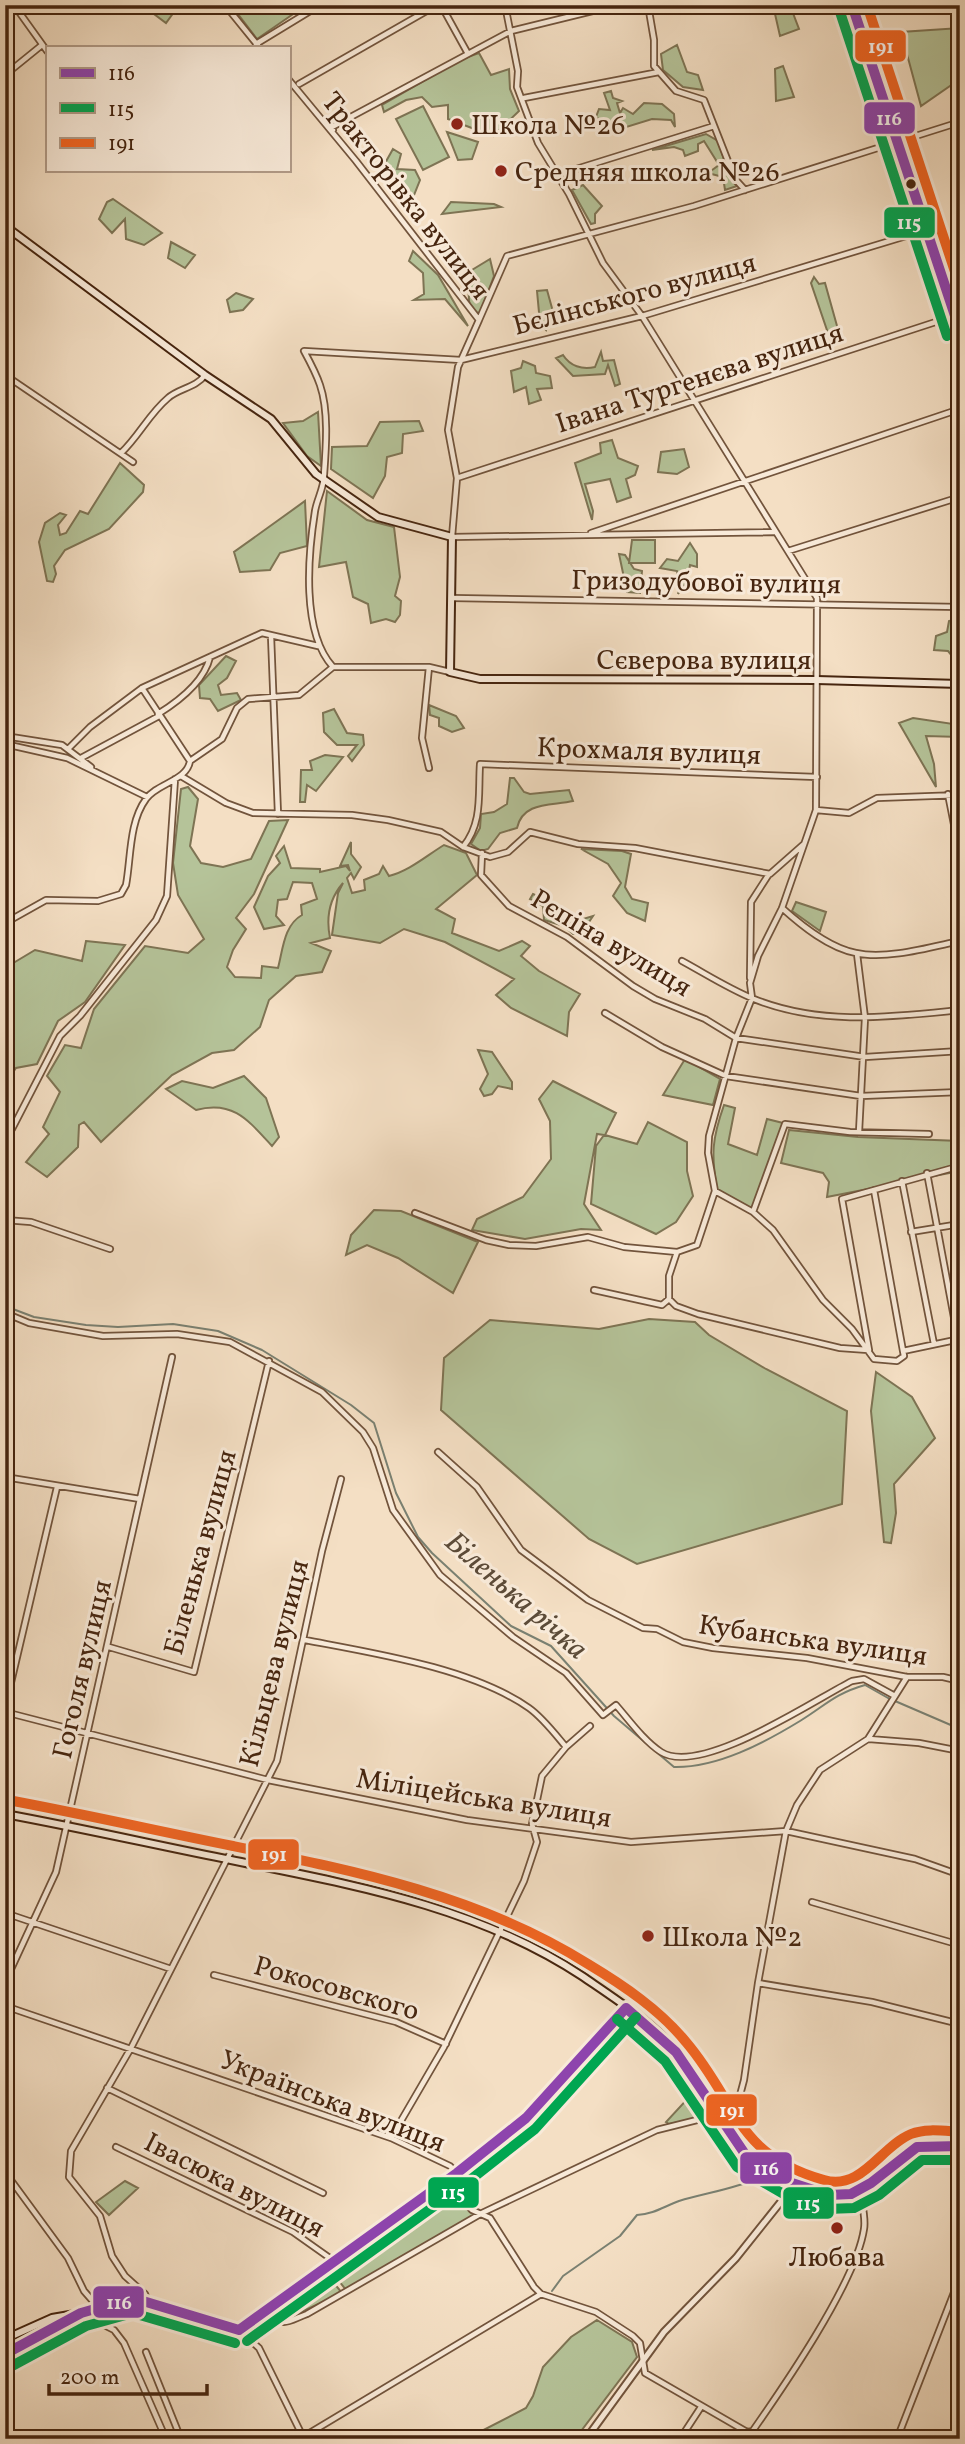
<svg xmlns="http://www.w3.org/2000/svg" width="965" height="2444" font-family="Vollkorn,serif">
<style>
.green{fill:#b5c399;stroke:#7e7454;stroke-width:2}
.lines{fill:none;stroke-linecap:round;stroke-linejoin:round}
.stream{stroke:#7a8071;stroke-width:2}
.minor-casing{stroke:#72543c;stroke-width:8}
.tertiary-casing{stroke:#72543c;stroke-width:9}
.secondary-casing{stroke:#46250f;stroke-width:10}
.primary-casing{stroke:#46250f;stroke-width:10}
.minor{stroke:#f8ead9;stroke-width:4.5}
.tertiary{stroke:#f8ead9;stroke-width:5}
.secondary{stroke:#f8ead9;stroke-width:6}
.primary{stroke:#eac082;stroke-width:7}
.bus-1-casing{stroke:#f8ead9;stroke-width:16}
.bus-2-casing{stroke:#f8ead9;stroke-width:16}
.bus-3-casing{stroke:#f8ead9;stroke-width:16}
.bus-1{stroke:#8e44ad;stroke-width:10}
.bus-2{stroke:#00a651;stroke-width:10}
.bus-3{stroke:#f26522;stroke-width:10}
.poi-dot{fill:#8f2418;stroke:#f8ead9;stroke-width:2.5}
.bus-dot{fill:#46250f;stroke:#f8ead9;stroke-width:2.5}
.labels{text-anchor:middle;stroke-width:6;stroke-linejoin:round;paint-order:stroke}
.poi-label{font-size:28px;fill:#46250f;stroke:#f8ead9;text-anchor:start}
.street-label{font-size:28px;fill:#46250f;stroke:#f8ead9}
.water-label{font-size:30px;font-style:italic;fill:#5c4b38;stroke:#f8ead9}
.line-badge{stroke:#f8ead9;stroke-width:2.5}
.badge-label{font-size:19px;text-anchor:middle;font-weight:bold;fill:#fff}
</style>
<rect width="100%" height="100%" fill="#f4dfc4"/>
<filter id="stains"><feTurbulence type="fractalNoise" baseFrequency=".00286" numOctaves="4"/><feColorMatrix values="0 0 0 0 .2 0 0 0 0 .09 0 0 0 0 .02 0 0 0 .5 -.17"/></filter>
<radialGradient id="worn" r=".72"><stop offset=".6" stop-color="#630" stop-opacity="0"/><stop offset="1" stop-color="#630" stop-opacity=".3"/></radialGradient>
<path class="green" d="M142,5h27l5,7 -8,11z
M231,5h65l3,5 -42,29z
M791,8l8,21 -19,7 -5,-22z
M960,28v51l-39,27 -20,-74z
M677,45l10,27 11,3 5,15 -20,-3 -20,-17 -2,-16z
M479,53l12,22 18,-6 1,20 9,22 -26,25 -45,-17v-14l-16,2 -10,-10 -16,3 -22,12 -2,-7 80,-46z
M783,66l11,31 -18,4 -1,-32z
M611,91l2,7 9,3 -5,2 3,10 3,-5 10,6 11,-11 18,1 12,10 1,13 -4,-7 -19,-1 -32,10v-9l-14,4 -10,-7 3,-8 11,1 -6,-17z
M423,106l26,51 -26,13 -27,-51z
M447,132l31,10 -6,17 -14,1z
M706,134l12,7 13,39 6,6 -12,4 -2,-13 -15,-4 11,-8 -15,-24 -6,3v7l-13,5 -2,-6 -9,-3 -22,3z
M393,149l8,5 -4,15 18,1 5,10 -6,15 -11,1 -19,-31z
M583,185l19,21 -7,8v9l-4,1 -19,-34z
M113,199l49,34 -18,12 -18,-6 -1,-20 -13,14 -13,-14 8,-17z
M451,202l43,2 7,3 -59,7z
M171,242l24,13 -10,13 -17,-10z
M413,251l25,24 30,51 -23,-27 -31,1 10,-6 -1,-21 -14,-12z
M490,259l4,17 -14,37 -10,-1 -3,-39z
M814,277l5,7 6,-1 14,50 -10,3 -18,-53z
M547,290l8,29 -7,4 -2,7 -6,-7 -3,-32z
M236,293l17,6 -10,11 -13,2 -3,-12z
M601,352l2,9 11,-1 6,24 -5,2 -7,-21 -3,9 -32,2 -17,-18 7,-3c7,11 19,15 32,12z
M523,361l12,5 1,7 14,3 2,12 -15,1 4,11 -12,4 -3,-17 -12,5 -3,-21 10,-3z
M318,412l3,54 -14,-10 -24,-33 20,-2z
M419,421l4,10 -20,3 -1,19 -15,4 -2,19 -12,22 -42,-29 1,-22 35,-1 13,-24z
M612,440l6,18 20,8 -3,9 -9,4 5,18 -14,5 -7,-23 -25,5 8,27 -1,9 -17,-57 26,-10 -1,-10z
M684,449l5,18 -12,7 -19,-2 3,-20z
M120,463l24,22 -1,7 -34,37 -44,21 -11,16 2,8 -3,8 -6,-1 -8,-39 6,-19 15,-10 6,2 -8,10 2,10 6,-2 14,-22 8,3z
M327,491l40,29 27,7 6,50 -5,19 6,5 -1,14 -5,7 -9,-3 -15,4 -3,-19 -15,-7 -7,-35 -27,5z
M305,501l2,45 -27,7 -10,17 -30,2 -6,-20z
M632,540h23v23h-26z
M690,543l7,11v13l-7,-2 -3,16 -9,13 2,-7 -3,-16 -17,-3 7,-9 11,2z
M619,554l6,1 9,14 8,2 -2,22 -13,-1z
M956,619v16l4,1 -2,35v-8l-10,-12 -14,-1 2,-14 11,-4 2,-11z
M226,656l10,5 -9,17 -9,7 3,10 16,-2 4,7 -23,11 -8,-12 -10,-1 -1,-13z
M429,705l27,11 8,12 -12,4 -13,-6v-8l-9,-3z
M334,709l13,24 16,2 1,10 -12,16 -4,-5 9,-11h-20l-13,-13 -1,-19z
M913,718l47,7v12l-34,-1 8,28 2,23 -37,-64z
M325,755l18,2 -27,34 -9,-6 -2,17h-5l1,-32h11l-2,-9z
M510,778h4l10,14 6,2 39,-4 4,11c-21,5 -50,0 -56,27l-17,5 -12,16 -7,2 -10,-7 9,-16 1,-14 13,-2 13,-8z
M188,787l10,12 -8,47 11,17 22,4 28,-8 18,-38 19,-1 -34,74 -18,24 10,11 -13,21 -6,17 8,10 26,1 1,-12 16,2c5,-19 6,-43 24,-53l-1,-10 16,-6 -5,-16 -19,-1 -6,17 -9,1 -2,16 8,9 -20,4 -10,-22 14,-31 12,-13 -4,-7 8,-10 7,22 29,1v3l26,-6 4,5 -2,-6 -8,1 11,-24v12l10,13 -7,12 -3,-6 -4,5 5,15 13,-3 -1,-10 15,-6 4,-8 6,10c20,-5 37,-20 55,-31l22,8 11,22 -41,34 19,10 -3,14 47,18 23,-10 8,5 -9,10 18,15 41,23 -11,18 -2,24 -56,-28 -15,-13 18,-16 -69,-37 -41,-13 -24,14 -48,-8 6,-42 5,-10c-14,16 -17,35 -13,55l-19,5 20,8 -9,21 -26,4 -27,24 -9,27 -26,23 -22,3 -40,22 -71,67 -17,-20 -5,3 -1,22 -31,30 -21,-15 23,-28 -6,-7 17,-35 -13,-16 18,-31 16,3 13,-39 51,-63 43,7 16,-14 -26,-44 -5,-32 8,-74z
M581,849l41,2 9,3 -6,33 7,12 16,4 -3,18 -18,-8 -14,-17 8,-13 -13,-19z
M533,894c15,6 22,21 37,29l23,-7 -10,15 -10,3 -9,-8 -20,-6 -1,-14 -13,-7z
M796,902l30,10 -6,19 -28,-20z
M86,941l39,4 -40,57 -27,19 -21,43 -21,4 -11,16v-116l30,-18 47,11z
M478,1050l14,2 20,30v7l-14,-3 -6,8 -8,2 -4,-7 8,-15z
M685,1059l35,20 -7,26 -50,-10z
M244,1076l22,22 13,39 -7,9c-24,-26 -39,-46 -76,-36l-30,-21 16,-8 31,7z
M553,1081l63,32 -11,22 32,9 11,-22 39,20v29l6,25 -17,26 -20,12 -65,-30 5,-58 8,-11 -7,-1 -13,70 17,26 -20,-1 -56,10 -53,-9 5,-11 46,-22 28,-38 -1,-38 -11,-22z
M724,1105l11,3 -7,36 29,11 10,-36 16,4 -31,86 -35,-19c-6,-36 -5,-51 7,-85z
M789,1130l69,7 102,4v30l-133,26 2,-15 -6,-9 -42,-10z
M374,1210l27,1 77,31 -25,51 -55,-35 -31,-13 -21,10 5,-20z
M649,1319l46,3 14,13 57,34 81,42 -5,93 -205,60 -48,-25 -148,-129 3,-52 46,-38 109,9z
M876,1372l36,25 23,41 -41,46 2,29 -5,30 -7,-1 -13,-131z
M691,2095l10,1 11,16 -3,4 -40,8 -3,-2z
M125,2181l13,7 -29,27 -13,-13z
M451,2182l14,23 11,10 -130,75 -17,-22z
M325,2272l17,21 -60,28 -9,-6v-5z
M57,2320l4,2 -56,29v-9z
M597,2320l35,22 5,15 -62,82h-109l60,-31 7,-12 10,-29 28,-30z"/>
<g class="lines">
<path class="stream" d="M5,1306l29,11 52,8 32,2 55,-3 45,7 44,19 89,55 23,18 22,70 22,44 14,16 79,73 40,20 63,70 60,51c43,1 90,-24 126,-46 26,-16 34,-27 65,-36l23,13 72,31
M552,2291l11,-15 57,-40 17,-21c17,-1 26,-8 42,-14 27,-8 54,-12 81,-23"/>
<g class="minor-casing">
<path id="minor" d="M14,5l33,46
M225,5l34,42
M441,5l26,47
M505,5l13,66 -1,16 21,56 31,51 34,69 39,53 175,282 -1,212 -34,98 -24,48 -8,27 2,15 -16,40 -27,98 -1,17 7,38
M648,5l6,35v26l22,25 28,9 31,79 10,11
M855,13l33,-8
M256,44l64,-39
M5,75l37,-30
M289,80l67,81 123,159 -21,47 -10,63 9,48 -5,59 322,-5
M299,84l138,-79
M524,98l135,-26
M333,130l-1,-3 179,-96 106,-26
M557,175l157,-49
M479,320l28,-64 187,-50 266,-84
M5,375l128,87
M121,453c18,-17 28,-39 47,-55 11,-10 28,-10 37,-23
M457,478l497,-162
M591,533l369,-124
M788,551l172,-54
M452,598l508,9
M271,636l7,178
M429,667l-7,71 7,30
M450,672l-21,-5h-96c-32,-35 -25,-112 -18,-156 2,-12 9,-23 9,-36 2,-27 5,-64 -4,-90 -4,-12 -10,-23 -16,-34l157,9 181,-44 284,-86
M142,688l48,73
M158,714c21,-13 46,-32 52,-57
M5,736l57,9 29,22
M5,744l62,14 80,39
M68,749l22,-22 52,-39 120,-55 56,13
M81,758l78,-42
M181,776l45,27 27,10 99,2 36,5 53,12 22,15 27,10 18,-5 22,-20 48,12 57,4 135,26 34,-30
M948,794l12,61
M816,810l33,3 28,-15 83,-3
M463,847c20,-24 15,-53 17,-83l337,13
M482,853l-1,22 28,31 58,31 66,49 22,13 50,20 31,19 129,19 95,-6
M782,908c20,18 47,40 74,45 30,7 75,-6 104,-12
M5,923l41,-23 52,1 23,-7 5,-9c5,-27 3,-63 20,-86 11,-16 41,-18 44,-38l32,-22 15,-31 11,-9 51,-4 34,-28
M857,954l8,64 -6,114
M682,961c24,13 47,28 72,38 67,27 136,18 206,11
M750,978l1,-76 18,-28
M605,1013l57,34 64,29 135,20 99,-4
M12,1129l48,-93 20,-20 76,-96 11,-24 8,-117
M956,1167l4,23
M927,1173l31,166
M902,1181l32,163
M874,1190l29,161
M753,1212l32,-88 65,8 79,2
M415,1213l71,27 23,5 27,1 52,-9 36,10 53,5
M5,1220l26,2 79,27
M911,1232l49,-8
M594,1290l68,15 7,-6 7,7 22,8 142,34 28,2
M669,1299v-23l8,-24 20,-7 18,-54 38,21 20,18 50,70 29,29 22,30 23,2 7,-5 -1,-5 57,-12
M5,1313l24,10 74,13 74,-2 53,8 92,50 41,40 10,16 20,62 47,65 73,62 53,36 37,42 13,-10c13,15 28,36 45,47 40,25 153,-52 191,-71l12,-2 31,17
M869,1350l-27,-151 118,-33
M438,1452l39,35 44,63 67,50 55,28 14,1 26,13 30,6 94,10 100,19h36l17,4
M5,1477l135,22
M305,1640c68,13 167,28 224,68 14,10 26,26 37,39
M109,1647l85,25 75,-311
M5,1708l52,-221
M5,1712l263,68 199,40 164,22 155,-11 129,28 45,16
M869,1739l50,4 41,8
M812,1902l148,43
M5,1913l166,56
M214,1975l182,47 50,22
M5,1982l51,-110 116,-515
M758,1983l114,19 88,22
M5,2006l386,132 59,28 7,7 -1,9 9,20 7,8 18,8 44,69 7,7 55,18 37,24 7,7 5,30 102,59 6,-1 27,8
M107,2088l216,105
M730,2133l14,-53 14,-97 28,-152 11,-26 23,-35 48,-31 39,-62
M391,2138l53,-91 80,-166 13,-39 -5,-18 10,-48 24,-29 24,-21
M116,2147l177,85 41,29
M5,2172l63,86 16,33 14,16 2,16 14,7 10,13 42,96
M148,2302l-3,-8 -20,-18 -13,-20 -12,-40 -31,-39 2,-26 60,-103 146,-287 45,-210 19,-72
M268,2311c15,18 20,10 39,3l175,-101 175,-83 60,-15
M239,2330l20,18 45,91
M146,2352l35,87
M5,2432l3,7
M303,2437l238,-143
M680,2439l21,-32
M747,2439c33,-47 109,-156 117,-210 2,-11 -2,-25 -4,-37
M897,2439l63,-162"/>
</g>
<g class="tertiary-casing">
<path id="tertiary" d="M586,2439l78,-107 72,-74 59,-74"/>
</g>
<g class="secondary-casing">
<path id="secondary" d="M5,226l200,149 66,44 45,55 62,43 74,20 -2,135 30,7 337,1 143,4
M5,1814c76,14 151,31 226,46 122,25 245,46 351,116 32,22 70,46 94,75 27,33 46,86 78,112 19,15 47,25 70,32 43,13 59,-34 92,-48 14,-5 30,-2 44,-1
M5,2339l47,-21 29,-5 52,-15 106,32 218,-157 69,-55 100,-110
M5,2354l75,-40"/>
</g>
<g class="primary-casing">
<path id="primary" d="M852,5l108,327"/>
</g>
<use href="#minor" class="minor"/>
<use href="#tertiary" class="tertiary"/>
<use href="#secondary" class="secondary"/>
<use href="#primary" class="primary"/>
<g class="bus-1-casing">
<path id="bus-1" d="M852,5l108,326
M626,2008l50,44 71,105 45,26 37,12 22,-1 20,-11 46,-36 43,-1
M239,2330l218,-157 69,-55 100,-110
M5,2354l76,-41 52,-15 106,32"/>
</g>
<g class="bus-2-casing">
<path id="bus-2" d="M839,9l108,327
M617,2019l48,42 72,106 50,29 40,13 27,-1 25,-13 43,-35h37
M247,2341l218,-157 70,-55 101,-112
M12,2366l74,-40 47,-13 102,30"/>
</g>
<g class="bus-3-casing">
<path id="bus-3" d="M867,5l93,282
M8,1800c75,14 150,31 225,46 123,25 247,50 355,118 35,21 72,46 98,78 52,61 49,113 138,138 38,11 56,-33 87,-46 15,-6 33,-3 49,-2"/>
</g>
<use href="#bus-1" class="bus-1"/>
<use href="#bus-2" class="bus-2"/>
<use href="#bus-3" class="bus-3"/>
</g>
<g class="poi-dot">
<circle cx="457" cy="124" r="7"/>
<circle cx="501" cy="171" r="7"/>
<circle cx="648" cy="1936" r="7"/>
<circle cx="837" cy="2228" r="7"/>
</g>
<circle class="bus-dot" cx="911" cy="184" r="6"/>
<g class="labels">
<g class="poi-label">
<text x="471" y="134">Школа №26</text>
<text x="515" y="181">Средняя школа №26</text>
<text x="662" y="1946">Школа №2</text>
<text x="837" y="2266" text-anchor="middle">Любава</text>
</g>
<g class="street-label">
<text transform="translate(407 195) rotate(52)" y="10">Тракторівка вулиця</text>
<text transform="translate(634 293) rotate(-15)" y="10">Бєлінського вулиця</text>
<text transform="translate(699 377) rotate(-18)" y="10">Івана Тургенєва вулиця</text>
<text transform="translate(706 581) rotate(1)" y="10">Гризодубової вулиця</text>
<text x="704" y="669">Сєверова вулиця</text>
<text transform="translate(649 750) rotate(2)" y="10">Крохмаля вулиця</text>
<text transform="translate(612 942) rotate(31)" y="10">Рєпіна вулиця</text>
<text transform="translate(199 1552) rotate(-75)" y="10">Біленька вулиця</text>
<text transform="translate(813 1639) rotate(8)" y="10">Кубанська вулиця</text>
<text transform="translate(273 1663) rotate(-76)" y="10">Кільцева вулиця</text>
<text transform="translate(81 1669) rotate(-77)" y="10">Гоголя вулиця</text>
<text transform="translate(484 1797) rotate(9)" y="10">Міліцейська вулиця</text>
<text transform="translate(337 1987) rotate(16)" y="10">Рокосовского</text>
<text transform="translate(333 2100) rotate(21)" y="10">Українська вулиця</text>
<text transform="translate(235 2184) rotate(27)" y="10">Івасюка вулиця</text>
</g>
<g class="water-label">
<text transform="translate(517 1595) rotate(41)" y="10">Біленька річка</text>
</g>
</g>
<g class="line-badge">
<rect x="854" y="29" width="53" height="34" rx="7" fill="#f26522"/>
<rect x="863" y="101" width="53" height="34" rx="7" fill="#8e44ad"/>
<rect x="883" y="206" width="53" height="33" rx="7" fill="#00a651"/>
<rect x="247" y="1838" width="53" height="33" rx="7" fill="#f26522"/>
<rect x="705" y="2093" width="53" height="34" rx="7" fill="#f26522"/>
<rect x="739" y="2151" width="54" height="34" rx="7" fill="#8e44ad"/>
<rect x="427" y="2176" width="53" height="33" rx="7" fill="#00a651"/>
<rect x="782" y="2186" width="53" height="34" rx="7" fill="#00a651"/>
<rect x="92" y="2285" width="53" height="34" rx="7" fill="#8e44ad"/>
</g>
<g class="badge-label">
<text x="881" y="53">191</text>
<text x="889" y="125">116</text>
<text x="909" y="229">115</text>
<text x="274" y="1861">191</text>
<text x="732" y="2117">191</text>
<text x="766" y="2175">116</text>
<text x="453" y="2199">115</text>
<text x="808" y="2210">115</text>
<text x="119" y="2309">116</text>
</g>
<rect width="965" height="2444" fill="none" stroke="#f4dfc4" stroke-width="28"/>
<rect x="7" y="7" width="951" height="2430" fill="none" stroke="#46250f" stroke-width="3.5"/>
<rect x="14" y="14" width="937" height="2416" fill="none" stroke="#46250f" stroke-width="2"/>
<rect x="46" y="46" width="245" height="126" fill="#f8ead9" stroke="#b19b88" stroke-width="2"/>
<rect x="60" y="68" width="35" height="10" fill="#8e44ad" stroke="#b19b88" stroke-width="2"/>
<text x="108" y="80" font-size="21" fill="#46250f">116</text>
<rect x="60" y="103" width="35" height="10" fill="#00a651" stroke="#b19b88" stroke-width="2"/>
<text x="108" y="116" font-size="21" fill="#46250f">115</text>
<rect x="60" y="138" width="35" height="10" fill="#f26522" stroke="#b19b88" stroke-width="2"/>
<text x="108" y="150" font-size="21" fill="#46250f">191</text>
<path d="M49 2384v10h158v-10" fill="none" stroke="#46250f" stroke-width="3.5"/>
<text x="60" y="2384" font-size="21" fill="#46250f" stroke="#f8ead9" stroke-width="5" paint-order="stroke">200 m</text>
<rect width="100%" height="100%" filter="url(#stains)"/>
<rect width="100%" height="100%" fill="url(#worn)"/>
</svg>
